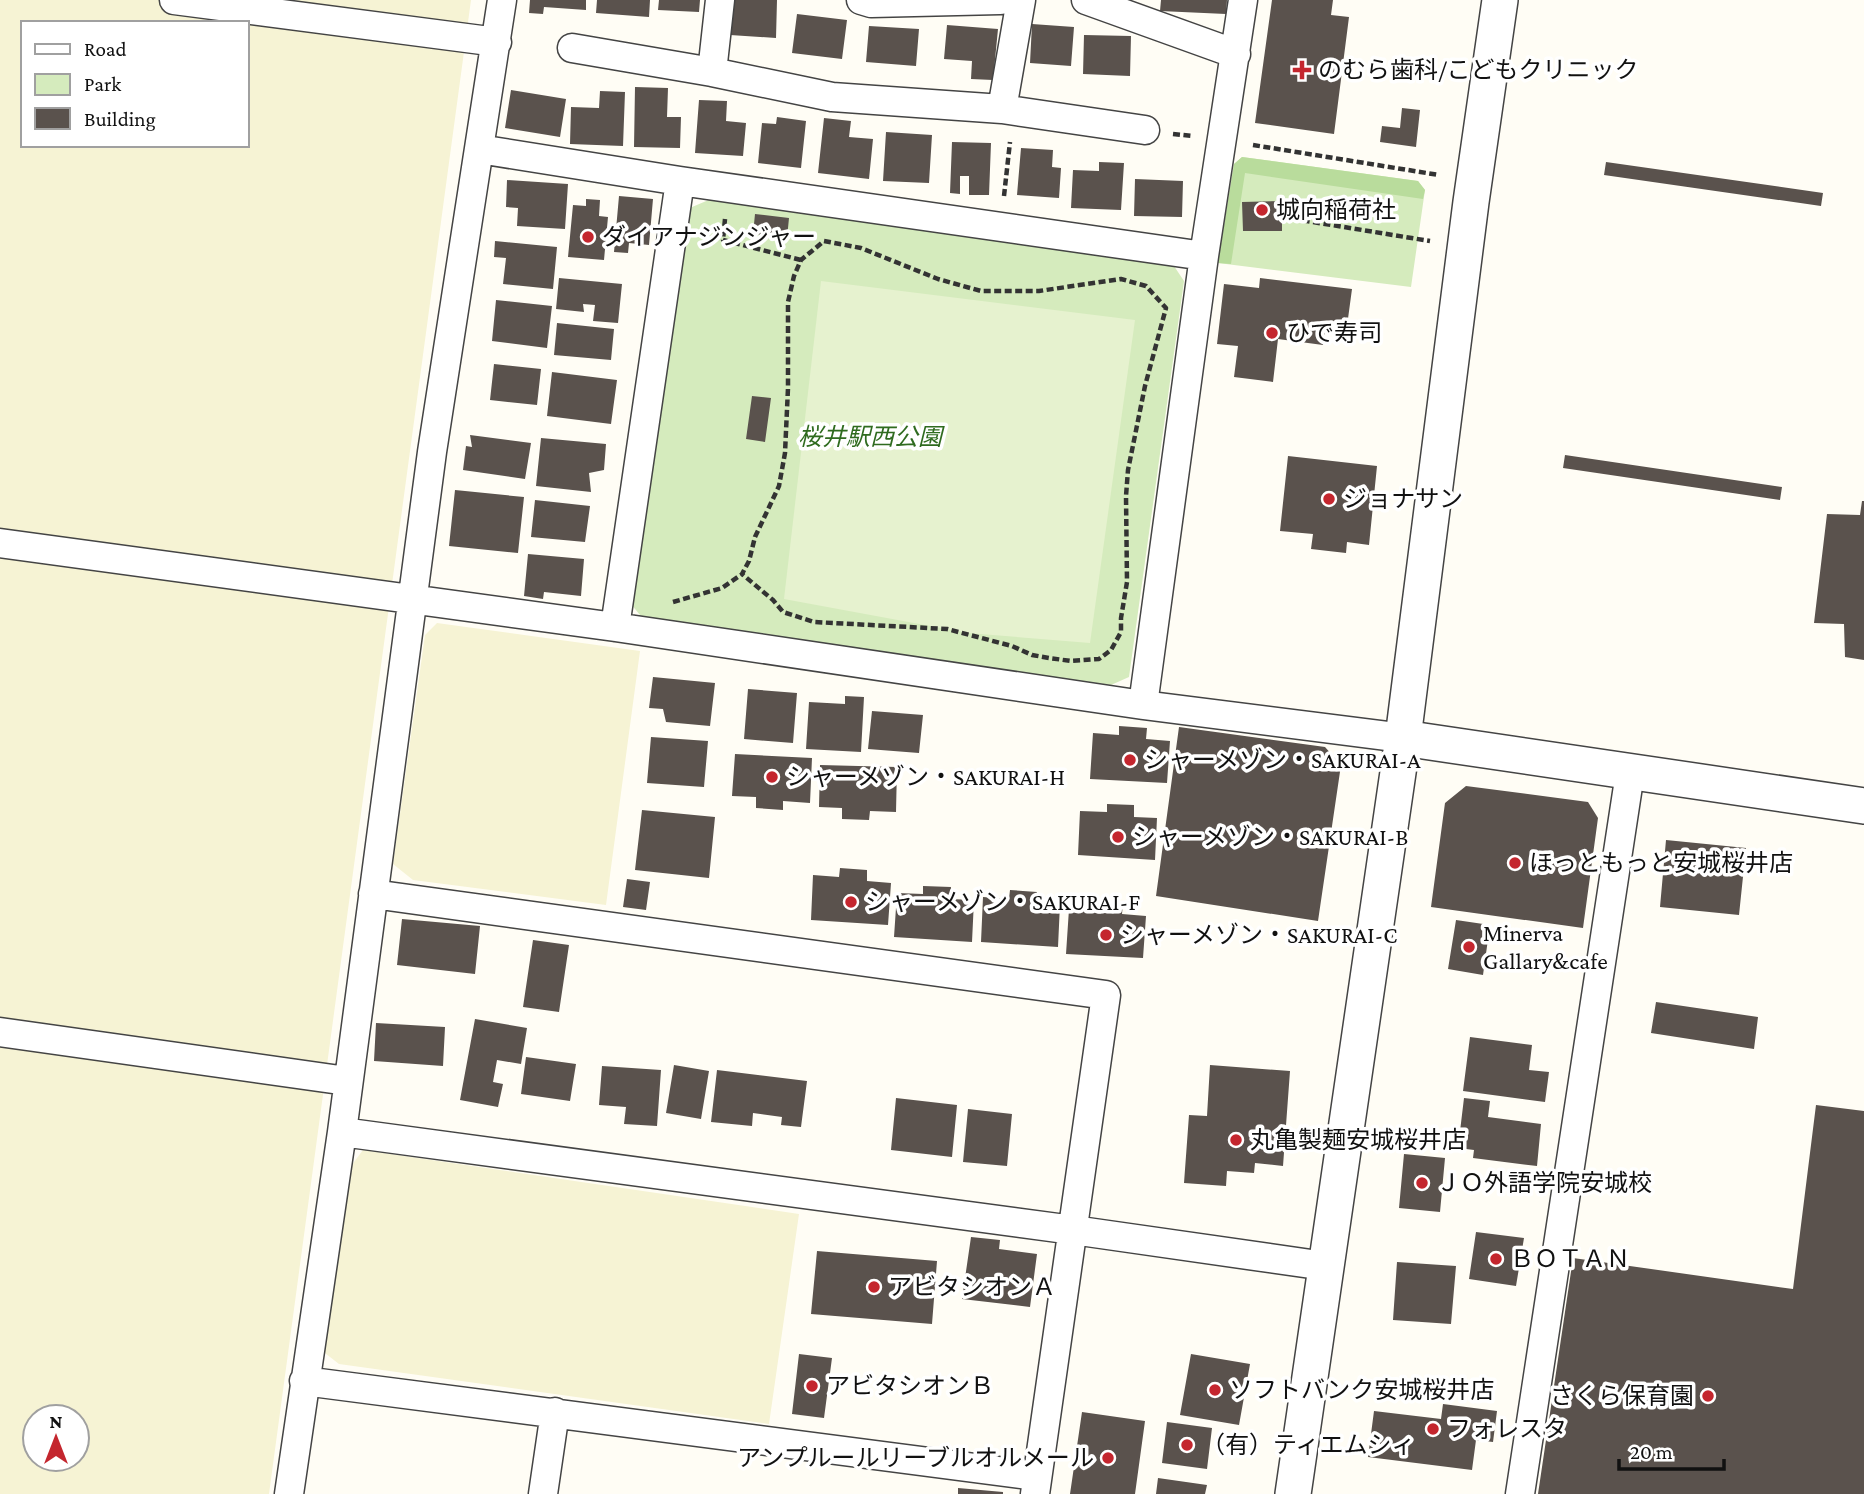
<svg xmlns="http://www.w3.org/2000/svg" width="1864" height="1494" font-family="'Crimson Pro','Noto Sans JP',serif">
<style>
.farmland{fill:#f6f3d4;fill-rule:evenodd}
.green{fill:#d5ebbd}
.forest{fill:#b9dc9c}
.pitch{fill:#e6f2cf}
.building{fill:#5a524d}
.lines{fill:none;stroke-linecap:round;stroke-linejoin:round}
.minor-casing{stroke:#444;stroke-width:31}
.tertiary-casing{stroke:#444;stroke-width:38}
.path{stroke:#333;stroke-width:4.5;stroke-dasharray:7 3.5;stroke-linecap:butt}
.minor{stroke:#fff;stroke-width:28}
.tertiary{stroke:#fff;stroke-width:35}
.poi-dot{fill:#c4262e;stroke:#fff;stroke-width:2.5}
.labels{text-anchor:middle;stroke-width:7;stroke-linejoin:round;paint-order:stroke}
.poi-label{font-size:24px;fill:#111;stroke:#fff;text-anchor:start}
.park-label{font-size:24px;font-style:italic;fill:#2f6b1f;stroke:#fff}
</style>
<rect width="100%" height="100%" fill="#fffdf5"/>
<path class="farmland" d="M0,0h471l-202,1494h-269zM23,23h224v122h-224zM35,1417h42v42h-42z
M437,623l203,28 -34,254 -193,-25 -20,-16 32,-229z
M363,1150l436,64 -30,210 -430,-60 -18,-14 30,-184z"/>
<path class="green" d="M1242,157l176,24 7,9 -14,97 -193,-24 16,-99z
M711,199l463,67 10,15 -55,396 -18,8 -467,-65 -13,-16 54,-394z"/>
<path class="forest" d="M1242,157l176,24 7,9 -2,9 -178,-26 -14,91 -13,-1 16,-99z"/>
<path class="pitch" d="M821,281l314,39 -45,323 -122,-10 -184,-34z"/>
<path class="building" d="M530,0h56v10l-42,-3 -1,7 -14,-1z
M597,0h53l-1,17 -53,-4z
M659,0h41l-1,12 -41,-2z
M732,0h45l-1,38 -46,-3z
M1161,0h66l-1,14 -66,-3z
M1272,0h61l-2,15 18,2 -15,117 -79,-11z
M797,14l50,6 -5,39 -50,-6z
M1032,24l42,3 -3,39 -41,-3z
M947,25l51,4 -5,51 -22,-1 1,-18 -28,-2z
M869,26l50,3 -3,37 -50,-4z
M1084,35l47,1 -1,40 -47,-2z
M635,87l33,1 -1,29h14l-1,31 -46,-1z
M511,90l55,9 -6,38 -55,-9z
M600,91l25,1 -2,54 -53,-2 1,-37 28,1z
M699,100l28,1 -1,20 20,2 -3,33 -48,-3z
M1402,108l18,2 -4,37 -36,-5 2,-16 18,2z
M777,117l29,4 -5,47 -43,-5 4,-40 14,1z
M824,118l27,3 -2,16 24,2 -4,40 -51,-6z
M886,132l46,3 -3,48 -46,-2z
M952,142l39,1 -2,52h-20v-19h-9v18l-10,-1z
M1021,148l32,2 -1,17 9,1 -2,30 -42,-3z
M1099,162l25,1 -3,47 -50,-2 2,-38 26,1z
M1606,162l217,31 -2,13 -217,-31z
M1135,179l48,2 -1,36 -48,-1z
M507,180l61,4 -3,45 -48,-3 1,-18 -12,-1z
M619,196l34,3 -4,46 -20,-2 -1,10 -14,-1z
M586,199l14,1 -1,16 9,1 -4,43 -36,-3 5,-52 13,1z
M1282,201v30h-39l-1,-29z
M755,214l34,4 -2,20 -34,-4z
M495,241l62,6 -4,42 -50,-5 3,-26 -12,-1z
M559,278l63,6 -4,39 -25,-2 2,-16 -12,-1 1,8 -28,-3z
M1260,278l92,11 -5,37 -21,-3 -3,22 -45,-6 -5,43 -39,-5 4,-31 -21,-2 7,-60 35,4z
M496,300l56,6 -5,42 -55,-7z
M557,323l57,6 -3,31 -57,-5z
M494,364l47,5 -4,36 -47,-5z
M552,372l65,8 -6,44 -64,-8z
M752,396l19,2 -6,44 -19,-3z
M470,435l61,8 -6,36 -62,-9 3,-24 6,1z
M541,438l65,6 -2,26 -15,3 2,19 -55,-6z
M1565,455l217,32 -2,13 -217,-32z
M1288,456l89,10 -8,79 -22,-3 -1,11 -35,-4 2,-15 -33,-3z
M455,490l69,7 -6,56 -69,-7z
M535,500l55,6 -5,36 -54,-5z
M1862,501h2v159l-19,-3 -1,-33 -30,-1 13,-109 33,1z
M528,554l56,5 -3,37 -37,-4 -1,7 -19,-3z
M653,677l62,6 -5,43 -44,-4 -3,-13 -14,-1z
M748,689l49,4 -4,50 -49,-4z
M845,696l19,1 -3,55 -55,-3 3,-47 36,2z
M872,711l51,4 -4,38 -51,-4z
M1119,726l28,2 -1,11 24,2 -3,42 -77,-4 3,-46 26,2z
M1179,727l146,20 16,18 -23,156 -162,-25z
M651,737l57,4 -4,46 -57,-4z
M735,754l77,4 -2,45 -27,-2v9l-27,-2v-11l-24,-1z
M820,765l77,2 -1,45 -26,-1 -1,9 -27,-1v-11l-23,-1z
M1466,786l122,16 10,16 -15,110 -152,-21 14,-104z
M1107,804l27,1v12l23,1 -2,42 -77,-5 2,-44 27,1z
M642,810l73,7 -6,61 -74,-8z
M1666,840l80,8 -7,67 -79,-8z
M840,868l27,2v11l24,2 -3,42 -77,-5 2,-45 26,2z
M627,879l23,3 -4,28 -23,-3z
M923,886l28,1 -1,12 24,1 -2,42 -78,-5 3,-44 26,1z
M1010,890l27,2v11l23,1 -2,43 -77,-5 2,-45 26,2z
M1096,902l27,1 -1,11 24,2 -3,42 -77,-4 3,-45 26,1z
M402,919l78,7 -5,48 -78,-9z
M1456,920l34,5 -7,50 -35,-6z
M533,940l36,5 -10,67 -36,-5z
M1656,1002l102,15 -4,32 -103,-16z
M475,1019l52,9 -6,36 -24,-4 -4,22 10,2 -5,23 -38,-7z
M376,1023l69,4 -2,39 -69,-5z
M1470,1037l62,8 -3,25 20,2 -4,30 -82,-11z
M526,1057l50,7 -6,37 -49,-7z
M674,1065l35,6 -8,48 -35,-6z
M1210,1065l80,6 -7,95 -28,-3 -1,10 -27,-2 -1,15 -42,-3 5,-68 18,1z
M602,1066l59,4 -4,56 -33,-2 2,-17 -27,-2z
M717,1070l90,11 -6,46 -20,-2 1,-8 -29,-4 -1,13 -41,-4z
M896,1098l61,7 -5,52 -61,-7z
M1464,1098l26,3 -2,16 53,7 -4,42 -64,-8 1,-8 -16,-2z
M1816,1105l48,6v383h-326l35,-236 220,31z
M968,1109l44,5 -5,52 -44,-4z
M1404,1154l41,4 -5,54 -41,-4z
M1476,1232l48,6 -8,48 -47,-7z
M971,1237l29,3 -1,9 38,5 -7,53 -68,-8z
M817,1251l120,10 -5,63 -121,-10z
M1397,1262l59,4 -5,58 -58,-4z
M799,1354l33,4 -8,60 -32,-4z
M1191,1354l59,10 -11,61 -59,-10z
M1443,1404l54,7 -4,31 -17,-2 -4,30 -104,-13 6,-46 67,8z
M1082,1412l63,9 -10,73h-65z
M1167,1422l45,6 -5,41 -45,-6z
M1158,1478l49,7 -2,9h-49z
M958,1488l45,4v2h-45z"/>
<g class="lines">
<g class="minor-casing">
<path id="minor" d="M174,0l323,42
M861,0l10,3 129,-3
M1086,0l150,54
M572,48l140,24 120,25 170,12 143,21
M712,72l8,-72
M1002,109l19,-109
M479,149l201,32 524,75
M0,543l615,84 528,78 260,33
M615,627l65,-446
M1143,705l61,-449 39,-256
M373,894l733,101 -71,499
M0,1032l347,49
M342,1132l731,98 252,36
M304,1381l733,95
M289,1494l53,-362 90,-680 70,-452
M543,1494l12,-82
M1520,1494l110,-721"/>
</g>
<g class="tertiary-casing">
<path id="tertiary" d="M1403,738l461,68
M1293,1494l110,-756 68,-536 29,-202"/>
</g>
<path class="path" d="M1173,134l19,2
M1253,145l186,30
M1004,196l6,-54
M1282,217l148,24
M725,219l-2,21 78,20
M824,241l37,7 77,31 43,12h58l82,-12 25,7 20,22 -21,78 -17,84 -2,26 1,86 -6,36v14l-10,18 -12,9 -28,2 -22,-3 -17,-3 -20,-9 -65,-17 -133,-7 -31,-10 -10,-12 -31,-26 7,-13 6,-24 24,-51 6,-33 3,-65v-86l6,-26 7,-16z
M673,602l49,-14 20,-14"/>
<use href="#minor" class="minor"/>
<use href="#tertiary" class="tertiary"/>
</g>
<g class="poi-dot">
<path d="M1298.5 59.5h7v7h7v7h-7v7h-7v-7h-7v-7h7z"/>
<circle cx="1262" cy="210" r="7"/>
<circle cx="588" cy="237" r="7"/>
<circle cx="1272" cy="333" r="7"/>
<circle cx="1329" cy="499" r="7"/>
<circle cx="1130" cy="760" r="7"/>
<circle cx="772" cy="777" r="7"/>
<circle cx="1118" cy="837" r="7"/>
<circle cx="1515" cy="863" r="7"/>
<circle cx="851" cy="902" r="7"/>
<circle cx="1106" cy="935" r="7"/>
<circle cx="1469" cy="947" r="7"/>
<circle cx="1236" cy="1140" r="7"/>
<circle cx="1422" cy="1183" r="7"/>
<circle cx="1496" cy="1259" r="7"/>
<circle cx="874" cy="1287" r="7"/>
<circle cx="812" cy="1386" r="7"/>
<circle cx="1215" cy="1390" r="7"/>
<circle cx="1708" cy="1396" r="7"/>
<circle cx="1433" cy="1429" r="7"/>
<circle cx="1187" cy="1445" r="7"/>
<circle cx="1108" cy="1458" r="7"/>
</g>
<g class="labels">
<g class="poi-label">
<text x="1318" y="78">のむら歯科/こどもクリニック</text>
<text x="1276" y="218">城向稲荷社</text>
<text x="602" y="245">ダイアナジンジャー</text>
<text x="1286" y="341">ひで寿司</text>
<text x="1343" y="507">ジョナサン</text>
<text x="1144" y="768">シャーメゾン・SAKURAI-A</text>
<text x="786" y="785">シャーメゾン・SAKURAI-H</text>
<text x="1132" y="845">シャーメゾン・SAKURAI-B</text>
<text x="1529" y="871">ほっともっと安城桜井店</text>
<text x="865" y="910">シャーメゾン・SAKURAI-F</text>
<text x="1483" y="941">Minerva<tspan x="1483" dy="28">Gallary&amp;cafe</tspan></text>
<text x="1120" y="943">シャーメゾン・SAKURAI-C</text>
<text x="1250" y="1148">丸亀製麺安城桜井店</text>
<text x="1436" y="1191">ＪＯ外語学院安城校</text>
<text x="1510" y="1267">ＢＯＴＡＮ</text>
<text x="888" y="1295">アビタシオンＡ</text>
<text x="826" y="1394">アビタシオンＢ</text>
<text x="1229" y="1398">ソフトバンク安城桜井店</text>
<text x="1694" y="1404" text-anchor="end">さくら保育園</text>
<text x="1447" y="1437">フォレスタ</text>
<text x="1201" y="1453">（有）ティエムシィ</text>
<text x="1094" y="1466" text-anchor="end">アンプルールリーブルオルメール</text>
</g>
<g class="park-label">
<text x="870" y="445">桜井駅西公園</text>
</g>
</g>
<rect x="21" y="21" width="228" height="126" fill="#ffffff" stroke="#a0a0a0" stroke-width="2"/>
<rect x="35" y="44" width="35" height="10" fill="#ffffff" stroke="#a0a0a0" stroke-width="2"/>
<text x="84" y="56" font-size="21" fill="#111111">Road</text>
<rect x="35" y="74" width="35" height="21" fill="#d5ebbd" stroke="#a0a0a0" stroke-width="2"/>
<text x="84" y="91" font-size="21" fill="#111111">Park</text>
<rect x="35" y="108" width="35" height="21" fill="#5a524d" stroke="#a0a0a0" stroke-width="2"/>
<text x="84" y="126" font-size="21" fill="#111111">Building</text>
<g transform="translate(56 1438)"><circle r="33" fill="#ffffff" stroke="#a0a0a0" stroke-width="2"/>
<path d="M0-5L12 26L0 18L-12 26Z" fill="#c4262e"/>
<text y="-10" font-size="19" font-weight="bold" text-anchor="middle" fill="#111111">N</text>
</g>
<path d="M1619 1459v10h105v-10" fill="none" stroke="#111111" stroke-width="3.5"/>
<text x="1630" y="1459" font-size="21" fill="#111111" stroke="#ffffff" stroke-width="5" paint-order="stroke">20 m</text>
</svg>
